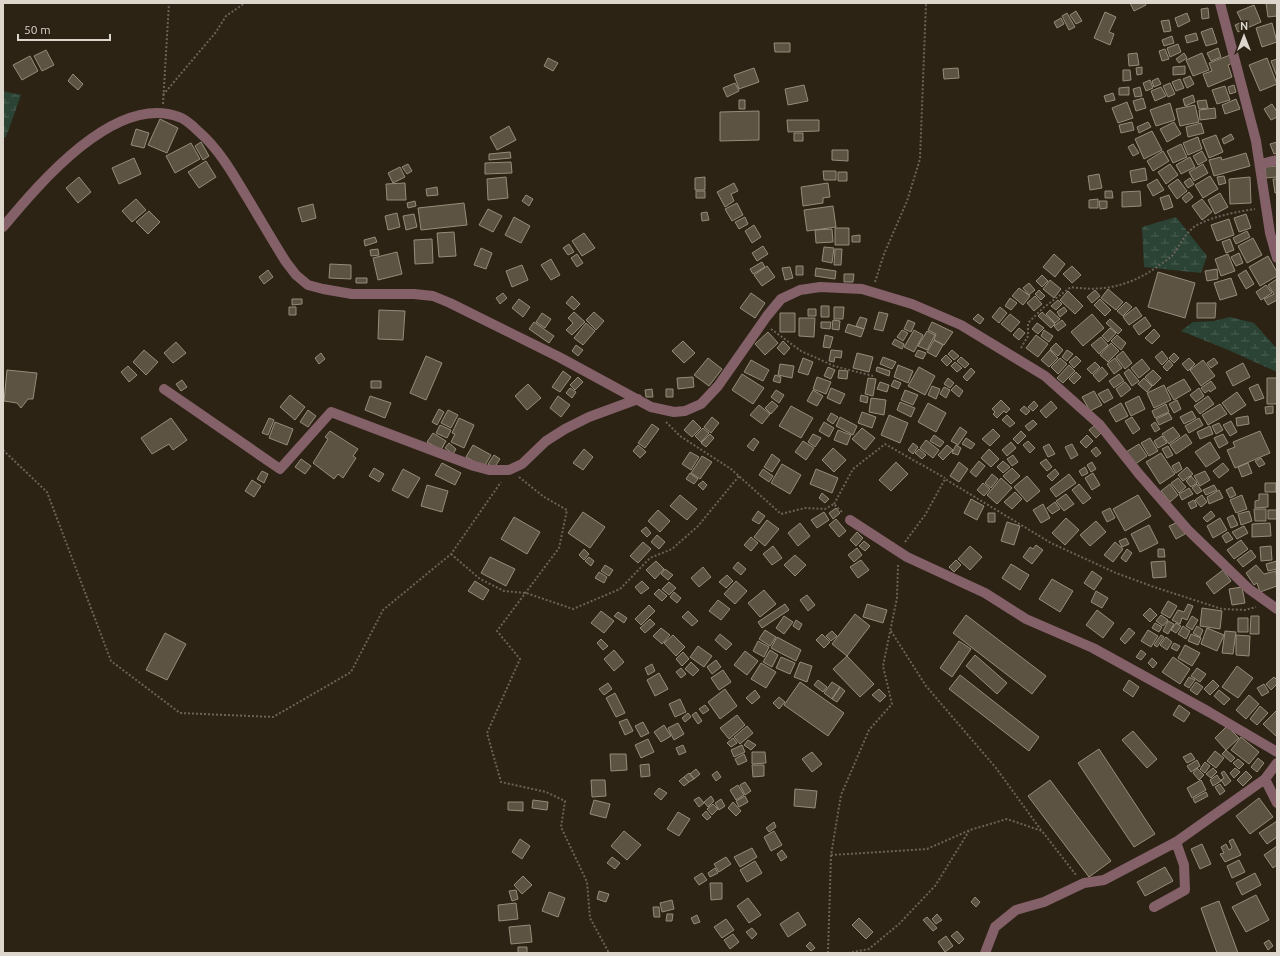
<svg xmlns="http://www.w3.org/2000/svg" width="1280" height="956" font-family="Ubuntu,sans-serif">
<style>
.wetland{fill:url(#wetland-marsh)}
.building{fill:#5d5342;stroke:#978c7a}
.lines{fill:none;stroke-linecap:round;stroke-linejoin:round}
.path{stroke:#6b6357;stroke-width:2;stroke-dasharray:2 2;stroke-linecap:butt}
.minor{stroke:#846068;stroke-width:10}
</style>
<defs>
<pattern id="wetland-marsh" width="20" height="14" patternUnits="userSpaceOnUse"><rect width="20" height="14" fill="#2a4335"/><path d="M1 5h8M5 5V1M11 12h8M15 12V8" fill="none" stroke="#485d51"/></pattern>
</defs>
<rect width="100%" height="100%" fill="#2c2314"/>
<path class="wetland" d="M3,91l18,4 -15,42 -3,1z
M1176,217l31,39 -6,17 -57,-6 -2,-40z
M1230,317l24,6 23,26v23l-51,-23 -45,-18 12,-9 21,-1z"/>
<path class="building" d="M1130,3h15l1,2 -12,6z
M1266,3h11v13l-9,1z
M1254,5l7,17 -23,10 -3,-7 7,-3 -5,-10z
M1208,8l1,10 -7,1 -1,-10z
M1076,11l6,10 -6,3 -6,-9z
M1105,12l11,5 -7,15 5,2 -4,11 -16,-7z
M1067,13l8,14 -6,3 -7,-14z
M1187,13l3,8 -12,6 -3,-9z
M1061,18l3,6 -7,4 -3,-6z
M1169,20l2,11 -7,1 -3,-11z
M1272,23l5,19 -15,5 -6,-19z
M1212,28l5,15 -11,3 -5,-14z
M1196,33l2,7 -11,3 -2,-7z
M1172,36l2,7 -10,3 -2,-6z
M774,43h16v9h-15z
M1178,44l3,8 -11,5 -3,-9z
M1218,48l3,9 -10,4 -4,-8z
M1165,49l4,10 -7,2 -3,-10z
M46,50l8,15 -12,6 -8,-15z
M1137,53l2,12 -10,1 -1,-12z
M1184,53l3,5 -8,5 -3,-4z
M1202,53l7,17 -16,6 -7,-16z
M1230,55l3,8 -5,2 4,12 -24,10 -5,-13 9,-3 -3,-8z
M30,56l8,15 -16,9 -9,-15z
M548,58l10,5 -5,8 -9,-5z
M1267,58l10,26 -17,7 -11,-26z
M1277,59v18l-6,-16z
M1185,66v8l-12,1v-8z
M1142,67v7l-5,1 -1,-7z
M754,68l5,14 -20,7 -5,-14z
M958,68l1,10 -15,1 -1,-10z
M1123,70h7l1,10 -8,1z
M73,74l10,10 -5,6 -10,-9z
M1190,76l4,8 -7,4 -4,-9z
M1158,78l3,6 -7,3 -2,-6z
M1180,79l4,9 -8,3 -4,-9z
M1150,80l3,8 -7,3 -3,-8z
M735,83l4,8 -12,6 -4,-9z
M1170,83l5,11 -7,3 -5,-11z
M804,85l4,16 -20,4 -3,-16z
M1234,85l2,7 -6,2 -2,-7z
M1225,86l5,14 -13,4 -5,-14z
M1129,87v8h-10v-7z
M1140,87l2,9 -7,1 -2,-8z
M1161,87l5,9 -11,5 -4,-10z
M1113,93l2,7 -9,2 -2,-6z
M1193,95l2,7 -10,4 -2,-7z
M1143,98l3,10 -10,3 -3,-10z
M1236,99l4,10 -15,5 -3,-9z
M739,100h6v9h-6z
M1206,100l2,8 -9,1 -2,-8z
M1127,102l6,16 -15,5 -6,-15z
M1170,103l5,17 -19,6 -6,-16z
M1272,104l5,8v5l-6,3 -7,-11z
M1195,105l4,17 -19,4 -4,-17z
M1215,108l1,10 -16,2 -1,-10z
M759,111v29l-39,1v-29z
M160,119l18,9 -11,25 -19,-8z
M787,120h32v11l-31,1z
M1132,122l2,8 -13,3 -2,-8z
M1148,122l3,5 -12,6 -2,-6z
M1174,122l7,12 -14,8 -7,-13z
M1201,123l3,10 -16,4 -2,-10z
M509,126l7,14 -19,10 -7,-13z
M136,129l13,4 -5,15 -13,-3z
M1152,131l10,19 -18,9 -9,-20z
M794,133h9v8h-9z
M1231,134l3,5 -10,5 -2,-5z
M1216,135l7,17 -14,6 -7,-18z
M1198,137l4,12 -14,6 -5,-12z
M201,142l8,14 -6,4 -8,-14z
M1277,142v11l-3,1 -4,-10z
M191,143l9,16 -25,14 -9,-17z
M1133,144l6,9 -6,3 -5,-9z
M1181,144l6,13 -14,6 -6,-12z
M832,150h16v11l-16,-1z
M1163,151l6,10 -16,10 -6,-10z
M1202,151l5,9 -9,5 -5,-9z
M510,152l1,6 -22,2v-6z
M1246,153l4,13 -36,10 -5,-16 12,-3 1,3z
M1190,157l5,10 -14,7 -5,-9z
M134,158l7,16 -22,10 -7,-16z
M206,161l10,16 -17,11 -11,-16z
M511,162l1,11 -27,1v-11z
M408,164l4,7 -5,3 -5,-7z
M1170,164l8,11 -12,9 -8,-12z
M1203,164l5,9 -14,8 -5,-9z
M1277,166v11l-11,1 -1,-11z
M400,167l5,10 -12,6 -5,-10z
M1145,168l2,12 -15,3 -2,-12z
M823,171h13v9h-12z
M838,172h9v9h-9z
M1099,174l3,14 -12,2 -2,-14z
M1210,176l8,13 -15,9 -8,-13z
M1224,176l2,7 -7,2 -2,-8z
M79,177l12,15 -13,11 -12,-15z
M506,177l2,21 -20,2 -1,-21z
M705,177v13h-10v-12z
M1250,177l1,26 -21,1 -1,-25z
M1190,178l4,6 -6,4 -4,-6z
M1157,179l7,11 -11,6 -6,-11z
M1178,179l9,12 -10,8 -9,-13z
M1273,179h4v14h-2z
M405,183l1,17h-19l-1,-16z
M734,183l4,8 -7,3 3,7 -9,6 -8,-15z
M828,183l2,14 -7,1v5l-20,3 -2,-19z
M437,187l1,8 -11,1 -1,-7z
M696,191h9v7h-9z
M1105,191h7l1,7h-8z
M1140,191l1,15 -19,1v-15z
M1189,192l4,5 -7,6 -4,-5z
M1220,193l8,14 -13,7 -7,-14z
M526,195l7,4 -4,7 -7,-5z
M1169,195l4,12 -9,3 -4,-12z
M136,199l10,11 -14,12 -10,-11z
M1098,199v9h-9v-8z
M1202,199l10,13 -10,8 -10,-14z
M415,201l1,5 -8,2 -1,-5z
M1099,201h8v7l-7,1z
M464,203l3,22 -46,5 -3,-22z
M737,203l6,12 -11,6 -7,-12z
M313,204l3,14 -14,4 -4,-14z
M833,206l3,21 -29,4 -3,-21z
M488,209l14,7 -9,16 -14,-7z
M149,211l11,11 -12,12 -12,-12z
M707,212l2,8 -7,1 -1,-8z
M397,213l3,14 -12,3 -3,-14z
M414,214l3,13 -11,3 -3,-14z
M1246,214l5,14 -12,4 -5,-14z
M514,217l16,9 -9,17 -16,-8z
M745,217l3,7 -9,5 -4,-7z
M1229,219l5,16 -17,6 -6,-16z
M754,225l7,12 -9,6 -7,-12z
M835,228h14v17h-14z
M832,229l1,13 -17,1 -1,-13z
M1247,231l3,6 -14,7 -3,-6z
M454,232l2,24 -17,1 -2,-24z
M584,233l11,15 -13,8 -10,-15z
M860,235v7h-8v-6z
M375,237l2,5 -12,4 -1,-6z
M1253,238l9,17 -15,8 -9,-17z
M432,239l1,24 -18,1 -1,-24z
M1230,239l4,11 -8,3 -4,-11z
M569,244l5,8 -6,3 -5,-7z
M763,246l5,8 -11,7 -5,-8z
M824,247l10,1 -2,15 -10,-2z
M481,248l11,5 -6,16 -12,-4z
M378,249l1,6 -8,1 -1,-6z
M835,249h7l-1,16h-7z
M397,252l5,22 -24,6 -5,-22z
M1239,253l4,10 -7,3 -5,-9z
M577,254l6,9 -6,4 -6,-9z
M1054,254l11,10 -10,13 -12,-10z
M1228,254l7,17 -14,5 -6,-17z
M1268,256l9,16v4l-17,10 -11,-19z
M551,259l9,16 -9,5 -10,-15z
M762,262l3,5 -12,7 -3,-5z
M330,264l21,1v14l-22,-1z
M522,265l6,15 -16,7 -6,-16z
M767,266l8,11 -13,9 -8,-11z
M796,266h7v9h-7z
M1072,266l9,9 -9,8 -9,-9z
M790,267l3,11 -8,2 -3,-12z
M816,268l20,3 -1,8 -20,-3z
M1217,269l1,10 -11,2 -2,-10z
M268,270l5,7 -9,7 -5,-7z
M1246,270l8,14 -8,5 -8,-14z
M1158,272l37,11 -10,35 -37,-11z
M844,274h10l-1,8h-9z
M1042,275l6,6 -6,6 -6,-6z
M356,278h11v5h-11z
M1231,278l6,17 -17,5 -6,-17z
M1277,279v21l-9,5 -4,-6 10,-5 -6,-9z
M1050,280l11,9 -7,9 -11,-9z
M1029,283l6,7 -6,5 -6,-7z
M1266,285l6,8 -11,7 -5,-8z
M1019,288l11,8 -7,9 -11,-9z
M1108,289l15,13 -7,8 -15,-12z
M1039,290l6,6 -4,4 -6,-6z
M1095,290l5,6 -8,7 -5,-6z
M1068,291l15,15 -8,8 -15,-14z
M503,293l4,5 -7,6 -4,-6z
M751,293l14,10 -10,15 -15,-10z
M572,296l8,8 -6,6 -8,-7z
M1035,296l7,8 -8,7 -7,-8z
M1010,298l7,5 -6,7 -6,-4z
M292,299h10v5l-10,1z
M519,299l11,8 -7,10 -11,-9z
M1100,299l11,11 -6,6 -11,-11z
M1058,300l4,4 -6,6 -5,-4z
M1126,302l6,5 -9,9 -6,-5z
M1197,303h19l-1,15h-18z
M821,306h8v11h-8z
M289,307h7v8h-7z
M834,307h10l-1,12h-9z
M1000,307l7,6 -8,10 -7,-6z
M1064,307l3,4 -7,6 -3,-5z
M1136,307l6,9 -13,9 -6,-8z
M808,309h8v7h-8z
M379,310l26,1 -2,29 -25,-1z
M1050,310l10,9 -5,4 -9,-9z
M574,312l11,10 -13,13 -6,-5 7,-7 -5,-5z
M594,312l10,9 -8,9 -10,-10z
M879,312l9,2 -5,17 -9,-2z
M1042,312l13,12 -4,4 -13,-12z
M542,313l9,6 -6,9 -9,-6z
M780,313h15v19h-15z
M978,314l6,5 -4,5 -7,-5z
M1010,314l10,8 -9,10 -10,-8z
M1092,314l12,14 -21,18 -12,-14z
M860,317l7,2 -3,10 -8,-3z
M1145,317l6,9 -12,9 -6,-9z
M799,318h16l-1,19 -15,-1z
M1110,319l12,11 -4,4 -12,-11z
M833,320l7,1 -1,9 -7,-1z
M908,320l7,3 -4,9 -7,-3z
M1062,320l4,5 -8,6 -4,-5z
M534,322l20,14 -5,7 -20,-14z
M821,322h10l-1,7 -9,-1z
M932,322l21,10 -9,13 -10,-5 2,-6 -8,-4z
M586,323l9,8 -12,14 -9,-7z
M1037,323l7,5 -6,6 -6,-5z
M848,324l16,5 -3,8 -16,-5z
M1019,328l6,5 -6,7 -6,-5z
M1110,328l6,5 -8,9 -6,-6z
M1154,329l6,7 -8,8 -7,-6z
M902,330l6,3 -5,8 -6,-4z
M914,330l9,5 -9,17 -10,-5z
M1044,330l9,6 -4,6 -8,-6z
M927,331l8,4 -8,15 -9,-4z
M768,332l10,11 -13,12 -10,-11z
M825,335l8,2 -3,11 -7,-1z
M1036,335l12,9 -10,13 -12,-9z
M1117,335l9,8 -5,7 -10,-9z
M1101,337l7,8 -9,9 -8,-9z
M895,339l9,5 -2,5 -10,-5z
M934,340l9,5 -7,12 -9,-5z
M683,341l12,12 -11,10 -12,-12z
M783,341l7,7 -6,7 -7,-7z
M176,342l10,11 -13,10 -9,-10z
M1056,343l7,7 -5,6 -8,-7z
M1111,343l8,8 -11,11 -8,-7z
M576,345l7,5 -5,6 -6,-5z
M144,350l14,12 -12,13 -13,-13z
M831,350l11,1 -1,7 -6,-1 -1,5 -5,-1z
M918,350l8,3 -3,6 -8,-3z
M952,350l7,6 -5,4 -6,-6z
M1050,350l8,8 -9,9 -8,-7z
M1067,350l6,4 -6,7 -5,-4z
M1123,351l9,12 -7,6 -9,-12z
M1162,351l6,8 -6,6 -7,-8z
M321,353l4,6 -6,5 -4,-6z
M857,353l16,4 -4,15 -16,-4z
M1174,353l5,5 -5,5 -5,-5z
M946,355l6,6 -5,5 -6,-6z
M426,356l16,7 -16,37 -16,-7z
M1076,356l5,5 -7,7 -5,-6z
M883,357l13,5 -4,7 -12,-5z
M961,357l8,7 -4,4 -8,-7z
M708,358l14,11 -13,17 -15,-11z
M803,358l10,4 -5,13 -10,-3z
M1060,358l7,6 -9,10 -7,-7z
M1115,358l7,10 -8,6 -7,-10z
M1189,358l6,6 -7,7 -6,-7z
M1214,358l4,5 -7,5 -4,-5z
M1142,359l8,10 -11,9 -8,-10z
M751,360l18,10 -6,11 -19,-9z
M1169,360l4,5 -6,6 -4,-4z
M1203,360l12,16 -14,10 -11,-16z
M955,362l7,6 -5,4 -6,-6z
M1095,362l5,5 -8,7 -5,-5z
M1243,363l7,14 -17,9 -7,-14z
M780,364l14,2 -2,12 -14,-3z
M898,365l15,6 -5,12 -14,-6z
M1069,365l6,6 -12,12 -6,-5z
M128,366l9,9 -8,7 -8,-10z
M828,367l7,3 -4,9 -7,-3z
M877,367l13,4 -1,5 -13,-5z
M919,367l16,9 -10,19 -17,-9z
M1102,367l6,7 -9,8 -6,-7z
M971,368l4,4 -8,9 -4,-4z
M1129,369l10,12 -7,5 -8,-13z
M7,370l30,3 -4,26h-5l-7,9 -4,-5 -13,-2z
M839,370l9,1 -1,8 -9,-1z
M1153,370l8,8 -8,8 -8,-9z
M563,371l8,6 -11,15 -8,-5z
M1076,372l5,5 -7,7 -5,-5z
M742,374l22,14 -11,16 -21,-14z
M1119,374l5,7 -10,7 -5,-7z
M775,375l6,2 -1,6 -7,-2z
M578,377l5,5 -8,8 -5,-5z
M693,377l1,10 -16,2 -1,-11z
M817,377l14,5 -5,12 -13,-5z
M868,378l8,1 -3,17 -8,-2z
M948,378l6,5 -4,5 -6,-4z
M1144,378l8,8 -5,6 -9,-8z
M1267,378h10v26h-10z
M1184,379l7,11 -17,10 -7,-12z
M182,380l5,7 -6,4 -5,-7z
M894,380l7,3 -3,6 -7,-3z
M371,381h10v7h-10z
M1211,381l5,7 -6,4 -1,-2 -4,3 -4,-5z
M880,382l9,3 -2,7 -10,-3z
M1125,382l6,7 -10,8 -5,-8z
M528,384l13,14 -14,12 -12,-14z
M1258,384l6,14 -9,3 -6,-13z
M956,385l7,6 -4,6 -8,-7z
M1164,385l7,15 -17,8 -7,-15z
M932,386l8,3 -4,10 -8,-4z
M944,387l6,3 -4,8 -6,-4z
M570,388l6,4 -4,6 -6,-5z
M831,388l14,6 -5,10 -13,-6z
M1199,388l5,8 -8,6 -6,-7z
M652,389l1,8h-7l-1,-7z
M666,389h7v8h-7z
M1108,389l5,9 -9,5 -6,-9z
M776,390l8,5 -5,8 -8,-6z
M813,390l10,6 -6,10 -10,-5z
M905,390l13,5 -5,10 -12,-5z
M1094,391l8,14 -12,6 -8,-14z
M1237,392l9,13 -15,10 -9,-12z
M290,395l15,12 -10,13 -15,-13z
M861,395l7,2 -1,6 -7,-2z
M370,396l21,7 -6,15 -20,-8z
M558,396l12,9 -9,12 -11,-9z
M1139,396l6,13 -14,7 -6,-13z
M1208,396l6,8 -14,10 -6,-8z
M871,398l15,2 -2,15 -15,-3z
M1001,400l9,9 -4,4 -2,-2 -7,7 -4,-4 2,-2 -3,-3z
M1177,400l4,9 -7,4 -5,-9z
M772,401l6,5 -7,8 -6,-6z
M1034,401l4,5 -5,5 -5,-4z
M1051,401l6,7 -11,10 -6,-7z
M900,402l15,6 -4,9 -14,-7z
M928,403l18,10 -10,19 -18,-10z
M1121,403l7,13 -12,6 -7,-12z
M1166,404l3,8 -14,6 -3,-7z
M1220,404l7,10 -19,11 -6,-10z
M759,405l11,9 -8,10 -12,-9z
M791,406l22,12 -12,20 -22,-12z
M1024,406l6,5 -4,4 -6,-5z
M1273,406v7l-7,1 -1,-7z
M439,409l5,3 -7,13 -5,-3z
M308,410l8,6 -8,11 -8,-5z
M448,410l10,5 -7,13 -10,-5z
M1192,411l4,7 -12,6 -4,-7z
M862,412l14,5 -4,11 -14,-5z
M831,413l7,4 -5,7 -6,-4z
M1169,413l3,6 -13,6 -3,-6z
M889,415l19,8 -8,20 -19,-8z
M1007,415l8,8 -5,4 -8,-7z
M1248,416l1,8 -12,2 -1,-8z
M712,417l7,6 -8,10 -7,-6z
M840,417l17,9 -4,9 -17,-9z
M1132,417l8,12 -7,5 -8,-13z
M171,418l16,22 -14,10 -4,-6 -17,10 -11,-16z
M269,418l5,2 -6,15 -6,-2z
M459,418l15,7 -10,23 -13,-6 4,-8 -3,-1z
M1199,418l4,7 -14,8 -4,-7z
M693,420l8,8 -9,9 -8,-7z
M1033,420l4,4 -8,7 -4,-5z
M1231,421l6,11 -7,4 -7,-11z
M275,422l18,7 -6,16 -18,-7z
M824,422l10,6 -5,9 -10,-6z
M1155,422l5,7 -5,3 -4,-7z
M1219,423l4,7 -7,4 -4,-8z
M652,424l7,5 -14,19 -7,-5z
M440,425l11,5 -4,8 -11,-5z
M1094,426l7,7 -5,5 -7,-8z
M1210,426l3,8 -13,5 -3,-7z
M960,427l7,5 -9,13 -7,-4z
M1173,427l7,9 -11,8 -7,-10z
M703,428l6,5 -8,9 -6,-6z
M862,428l13,10 -10,12 -13,-11z
M993,429l7,7 -10,10 -8,-7z
M838,430l13,5 -4,10 -13,-5z
M330,431l28,18 -5,7 3,2 -13,20 -5,-4 -4,5 -21,-16 15,-24 -3,-2z
M1021,431l5,5 -8,8 -5,-5z
M1260,431l10,22 -35,15 -8,-18 8,-3 -2,-5z
M433,433l13,8 -5,9 -14,-8z
M710,434l4,4 -8,9 -5,-4z
M813,434l8,4 -6,9 -7,-5z
M1186,434l6,9 -16,11 -6,-9z
M1223,434l5,9 -9,5 -5,-10z
M934,435l10,7 -4,5 -10,-6z
M1087,435l6,6 -7,7 -6,-6z
M1162,436l5,7 -9,5 -4,-7z
M754,438l5,4 -6,9 -6,-5z
M966,438l9,6 -4,5 -9,-5z
M1150,438l8,13 -9,5 -8,-13z
M926,440l13,10 -6,8 -13,-10z
M803,441l11,7 -8,12 -11,-8z
M1028,441l7,7 -5,5 -7,-8z
M1011,442l5,6 -9,8 -5,-6z
M1210,442l10,16 -14,9 -11,-15z
M449,443l7,6 -3,5 -8,-6z
M913,443l5,4 -5,7 -5,-4z
M1049,444l6,10 -7,3 -5,-10z
M1072,444l6,11 -7,4 -6,-12z
M1139,444l8,12 -13,9 -8,-13z
M473,445l18,10 -7,12 -18,-10z
M638,445l8,7 -6,6 -7,-7z
M947,445l6,5 -10,10 -5,-5z
M956,445l5,3 -3,7 -6,-2z
M1168,446l5,9 -6,3 -5,-9z
M1096,447l5,6 -5,4 -5,-6z
M833,448l13,12 -12,12 -12,-12z
M584,449l9,8 -10,13 -10,-7z
M919,449l7,6 -4,4 -7,-6z
M989,449l10,10 -8,8 -10,-9z
M690,452l9,5 -8,13 -9,-6z
M1161,453l14,21 -15,10 -14,-22z
M772,454l8,6 -8,12 -8,-5z
M494,455l6,4 -6,9 -6,-4z
M1013,455l5,7 -6,4 -5,-7z
M702,456l10,6 -12,17 -9,-6z
M1261,458l4,6 -6,3 -4,-6z
M301,459l10,7 -6,8 -10,-7z
M1046,459l6,8 -5,4 -7,-8z
M979,461l6,5 -9,11 -6,-5z
M1003,461l7,6 -7,6 -6,-6z
M896,462l12,12 -17,17 -12,-11z
M959,462l9,7 -9,13 -9,-6z
M1092,462l4,7 -5,3 -4,-7z
M1179,462l3,7 -6,4 -4,-7z
M442,463l19,10 -6,12 -20,-10z
M1223,463l6,7 -10,8 -6,-7z
M1248,463l4,10 -10,4 -4,-10z
M782,464l19,11 -11,19 -19,-11z
M1085,467l3,6 -6,3 -3,-5z
M1187,467l6,7 -10,7 -5,-6z
M374,468l10,6 -5,8 -10,-6z
M1012,468l8,8 -9,8 -8,-8z
M403,469l17,9 -12,20 -16,-8z
M763,469l10,7 -4,6 -10,-7z
M816,469l22,9 -6,15 -22,-9z
M1055,469l4,5 -7,7 -5,-5z
M262,471l6,3 -4,9 -7,-4z
M1205,471l5,9 -10,6 -6,-10z
M690,473l8,6 -4,5 -8,-5z
M1093,473l7,12 -8,5 -7,-12z
M992,474l6,5 -7,9 -6,-5z
M1069,474l7,9 -20,14 -6,-8z
M1027,476l13,15 -13,11 -13,-15z
M1191,476l6,7 -6,4 -5,-6z
M1001,478l11,10 -15,16 -10,-9z
M1178,478l8,9 -7,6 -8,-10z
M252,480l9,6 -7,11 -9,-6z
M703,481l4,4 -4,5 -5,-5z
M983,483l7,6 -6,7 -7,-6z
M1265,483h11v9h-11z
M1079,484l12,14 -8,6 -11,-14z
M1170,484l8,11 -8,7 -9,-11z
M1197,484l5,7 -5,3 -5,-6z
M427,485l21,6 -6,21 -21,-6z
M1214,485l3,5 -11,5 -3,-5z
M1232,487l4,8 -6,3 -4,-8z
M1189,488l4,6 -11,6 -3,-6z
M1219,490l4,8 -14,6 -2,-7z
M1015,492l7,7 -10,10 -8,-7z
M822,493l7,6 -4,4 -6,-5z
M1066,494l8,10 -10,7 -8,-10z
M1259,494h9v13l-13,1v-7l4,-1z
M680,495l17,14 -10,11 -17,-14z
M1138,495l13,21 -26,15 -12,-22z
M1202,495l5,7 -6,5 -6,-7z
M1242,495l5,14 -11,4 -6,-13z
M971,499l13,7 -7,14 -13,-7z
M1194,500l3,6 -6,3 -3,-6z
M1055,502l5,7 -8,5 -5,-6z
M1043,504l7,14 -9,5 -8,-13z
M836,508l4,5 -7,6 -4,-6z
M1110,508l5,10 -8,4 -5,-10z
M1254,509h12v12h-11z
M658,510l12,11 -10,11 -12,-11z
M1268,510h9v9h-9z
M758,511l7,5 -6,8 -7,-4z
M1211,511l4,5 -8,6 -4,-4z
M1249,511l3,10 -11,4 -3,-11z
M583,512l22,15 -15,21 -22,-15z
M824,512l5,8 -12,8 -6,-8z
M988,513h7v9h-7z
M1233,515l5,10 -7,3 -4,-10z
M514,517l26,15 -13,22 -26,-15z
M1066,518l13,12 -14,15 -13,-12z
M1220,518l7,12 -14,8 -6,-12z
M836,519l10,12 -7,6 -10,-12z
M767,520l12,9 -14,17 -11,-9z
M1096,521l10,11 -16,14 -10,-11z
M1007,522l13,4 -6,19 -13,-4z
M1178,522l7,12 -9,5 -7,-13z
M800,523l10,13 -12,10 -10,-13z
M1270,523l1,13 -19,1v-13z
M1149,525l9,18 -18,9 -9,-18z
M1244,526l4,7 -11,6 -5,-7z
M646,527l5,6 -4,4 -6,-6z
M857,532l6,6 -7,8 -6,-6z
M1228,532l5,7 -7,4 -4,-7z
M657,535l8,7 -6,7 -8,-7z
M751,537l7,6 -7,8 -7,-6z
M1126,538l3,6 -7,3 -3,-6z
M1241,540l7,9 -14,10 -7,-9z
M864,541l6,5 -5,5 -6,-5z
M643,542l8,7 -13,14 -8,-7z
M1115,542l8,7 -10,13 -9,-7z
M1036,545l7,5 -11,14 -9,-7 7,-10 3,2z
M773,546l9,12 -10,7 -9,-11z
M970,546l12,11 -12,13 -12,-11z
M1271,546l1,14 -11,1 -1,-14z
M857,548l5,7 -8,7 -6,-7z
M584,549l5,5 -5,6 -5,-5z
M1127,549l5,4 -6,9 -5,-4z
M1158,549h6l1,8h-7z
M1251,550l5,7 -13,10 -6,-7z
M795,555l11,10 -11,11 -11,-11z
M490,557l25,12 -9,17 -25,-13z
M589,557l5,4 -3,5 -6,-5z
M861,560l8,10 -11,8 -8,-11z
M956,560l5,5 -7,7 -5,-5z
M656,561l8,8 -9,10 -9,-9z
M1165,561l1,16 -13,1 -2,-16z
M1277,561v8l-9,2 -2,-7z
M738,562l8,7 -5,6 -8,-7z
M1011,564l18,11 -9,15 -18,-12z
M605,565l8,5 -4,6 -8,-5z
M1256,565l8,9 12,-3 1,15 -17,6 -3,-9 -3,2 -8,-12z
M703,567l8,10 -12,10 -8,-9z
M665,569l8,6 -5,5 -7,-6z
M1223,570l8,11 -17,13 -8,-11z
M1092,571l10,7 -8,12 -10,-7z
M599,572l8,5 -3,6 -9,-5z
M727,575l6,6 -7,7 -7,-6z
M1052,579l21,12 -13,21 -21,-13z
M475,581l14,9 -6,10 -15,-9z
M642,581l7,7 -8,6 -6,-7z
M736,581l11,10 -12,13 -11,-10z
M669,582l7,6 -7,7 -7,-6z
M1242,587l3,16 -13,2 -3,-16z
M659,589l8,7 -5,5 -8,-7z
M764,590l12,14 -16,13 -12,-14z
M1096,591l12,7 -6,10 -11,-6z
M674,592l7,6 -4,5 -7,-6z
M807,595l8,10 -7,6 -8,-11z
M718,600l12,9 -9,11 -12,-9z
M1168,601l9,5 -7,12 -9,-5z
M785,604l4,6 -27,18 -4,-6z
M867,604l20,6 -4,13 -20,-6z
M1188,604l5,2 -6,14 -5,-2 -2,6 -8,-4 6,-10 6,2z
M649,605l6,6 -14,14 -6,-6z
M1150,608l7,7 -7,7 -7,-7z
M1202,608l20,3 -2,18 -20,-3z
M1097,610l17,13 -11,15 -17,-13z
M601,611l13,10 -10,12 -13,-10z
M688,611l10,10 -6,5 -10,-9z
M618,612l9,6 -3,5 -10,-7z
M855,614l15,12 -23,30 -15,-12z
M966,615l80,61 -14,18 -79,-61z
M1161,615l7,5 -5,6 -7,-5z
M784,616l9,6 -9,12 -8,-6z
M1192,616l6,4 -6,10 -6,-4z
M1251,616h8v18h-9z
M1238,618h10v14h-10z
M650,619l5,5 -10,9 -5,-5z
M796,620l6,4 -3,6 -6,-4z
M1168,621l6,3 -6,10 -5,-3z
M1155,623l7,4 -3,5 -7,-4z
M1176,623l5,3 -5,7 -5,-3z
M1183,626l7,5 -4,8 -8,-5z
M1197,626l6,4 -3,7 -7,-4z
M661,628l9,7 -8,9 -9,-8z
M1129,628l6,5 -10,11 -5,-5z
M1207,628l17,7 -7,16 -16,-7z
M765,630l11,7 -6,9 -11,-7z
M1148,630l10,6 -7,11 -10,-6z
M832,631l5,5 -6,5 -5,-5z
M1225,631l11,1 -3,22 -11,-1z
M165,633l21,11 -19,36 -21,-10z
M720,634l12,10 -6,6 -11,-10z
M822,634l8,8 -6,6 -8,-8z
M1191,634l10,4 -3,7 -10,-4z
M673,635l12,12 -9,9 -12,-13z
M1161,635l3,2 -7,10 -3,-2z
M1236,635l14,1 -1,20 -13,-1z
M777,637l24,13 -5,11 -25,-13z
M1166,637l6,5 -5,8 -7,-5z
M601,639l7,7 -5,4 -6,-7z
M758,641l11,6 -5,10 -11,-6z
M959,641l12,8 -19,28 -12,-9z
M1174,643l6,3 -3,5 -6,-3z
M1185,645l15,8 -8,13 -14,-8z
M698,646l14,10 -8,11 -14,-10z
M614,650l10,12 -10,9 -10,-12z
M770,650l8,5 -6,12 -9,-5z
M1141,650l5,4 -5,6 -5,-3z
M745,651l13,10 -11,14 -13,-10z
M683,652l6,7 -7,7 -6,-7z
M975,655l32,28 -10,11 -31,-28z
M847,656l27,28 -14,13 -27,-28z
M781,657l14,6 -5,11 -14,-6z
M1173,657l17,12 -10,15 -18,-12z
M1152,658l5,5 -4,5 -5,-5z
M716,660l5,7 -9,7 -5,-7z
M691,662l8,8 -6,6 -8,-7z
M800,662l12,4 -5,16 -13,-5z
M761,663l15,9 -10,16 -15,-9z
M652,664l3,7 -7,4 -3,-7z
M1237,666l16,12 -15,20 -16,-11z
M681,668l5,6 -5,4 -5,-6z
M1197,668l9,6 -6,8 -9,-6z
M723,670l8,12 -12,8 -8,-12z
M659,673l9,16 -13,7 -8,-16z
M960,675l79,62 -10,14 -80,-62z
M1189,677l6,3 -6,8 -5,-3z
M1274,677l3,3v4l-6,6 -5,-6z
M818,680l9,7 -4,5 -9,-7z
M1129,680l10,7 -6,10 -10,-7z
M1213,680l6,6 -9,9 -6,-6z
M800,682l44,31 -16,23 -44,-31z
M832,682l8,5 -8,12 -8,-6z
M1196,682l7,5 -6,8 -7,-5z
M608,683l4,6 -8,6 -5,-6z
M1264,684l5,8 -7,4 -5,-8z
M840,687l5,4 -8,11 -5,-3z
M725,689l12,17 -17,13 -12,-17z
M879,689l7,7 -6,6 -8,-7z
M755,690l5,7 -8,7 -6,-6z
M1219,690l11,9 -6,6 -10,-9z
M615,693l10,20 -9,4 -10,-19z
M1249,695l10,9 -13,15 -10,-9z
M779,697l6,5 -6,7 -6,-6z
M680,699l6,13 -11,5 -6,-13z
M705,705l4,5 -6,4 -4,-5z
M1179,705l11,8 -6,9 -11,-7z
M1260,706l8,7 -11,12 -7,-6z
M1277,710v26h-1l-13,-12z
M696,712l6,9 -4,3 -6,-9z
M688,713l3,4 -6,5 -3,-4z
M737,715l8,10 -16,14 -9,-11z
M627,719l6,12 -8,4 -6,-13z
M643,722l6,11 -8,4 -6,-11z
M678,723l6,11 -10,6 -6,-12z
M664,725l7,11 -10,6 -7,-10z
M747,726l6,7 -13,11 -6,-7z
M1227,726l12,12 -13,12 -11,-12z
M1133,731l24,28 -10,9 -25,-28z
M1241,737l18,15 -10,12 -18,-14z
M733,738l4,5 -6,4 -4,-4z
M648,739l6,13 -13,6 -6,-13z
M748,740l8,5 -5,5 -7,-5z
M683,745l3,7 -7,3 -3,-7z
M742,745l3,7 -11,5 -3,-7z
M1099,749l56,85 -21,13 -56,-84z
M1226,750l9,8 -4,4 -9,-8z
M1215,751l9,7 -8,10 -9,-7z
M752,752h13l1,11 -14,1z
M812,752l10,12 -10,8 -10,-13z
M1191,753l4,6 -8,4 -4,-6z
M610,754h16l1,16 -16,1z
M744,754l3,7 -9,4 -3,-6z
M1258,758l6,5 -7,9 -6,-5z
M1238,759l6,5 -5,5 -6,-6z
M1197,760l3,6 -9,6 -4,-6z
M1205,762l5,4 -5,7 -5,-4z
M649,764l1,12 -9,1 -1,-12z
M752,765h12v11l-11,1z
M1197,768l7,7 -5,5 -6,-7z
M1213,768l4,4 -6,6 -5,-4z
M1235,768l5,4 -6,6 -4,-5z
M696,769l4,5 -6,5 -4,-5z
M717,771l4,6 -5,4 -4,-6z
M1224,771l7,10 -6,5 -4,-6 3,-2 -3,-5z
M1246,771l6,6 -9,9 -6,-6z
M689,773l5,6 -5,3 -5,-5z
M1217,775l4,6 -8,5 -3,-6z
M684,777l5,5 -5,4 -5,-5z
M591,780h14l1,16 -14,1z
M1050,780l61,81 -22,16 -61,-81z
M1201,780l5,10 -14,8 -5,-10z
M745,782l6,9 -6,4 -5,-10z
M1220,784l5,7 -5,4 -5,-8z
M738,785l6,10 -8,5 -6,-10z
M659,788l8,5 -6,7 -7,-6z
M795,789l22,2 -2,17 -21,-2z
M1206,792l2,4 -13,7 -2,-4z
M711,796l3,5 -6,6 -4,-5z
M745,796l3,6 -9,5 -3,-6z
M699,797l5,6 -5,4 -5,-7z
M1259,798l14,19 -23,17 -14,-18z
M721,799l4,7 -6,4 -4,-7z
M533,800l15,2 -1,8 -15,-2z
M594,800l16,4 -4,14 -16,-4z
M508,802h15v9l-15,-1z
M733,802l8,9 -5,5 -8,-8z
M713,804l5,5 -6,6 -5,-6z
M706,811l5,6 -4,3 -5,-5z
M678,812l12,7 -11,17 -12,-7z
M1277,821v16l-10,7 -8,-11z
M774,822l2,5 -7,5 -3,-4z
M624,831l17,14 -14,15 -16,-14z
M774,831l8,14 -11,6 -7,-14z
M520,839l10,7 -8,13 -10,-7z
M1233,839l8,16 -16,7 -5,-8 4,-1 -3,-6 5,-3 3,6 3,-2 -3,-7z
M1202,844l9,20 -11,5 -9,-20z
M1277,846v19l-4,3 -9,-13z
M752,848l5,9 -17,10 -6,-10z
M782,850l5,7 -6,4 -4,-7z
M612,857l8,6 -5,6 -8,-6z
M726,857l5,7 -12,8 -5,-8z
M1239,860l6,12 -13,6 -5,-12z
M755,861l7,12 -15,9 -7,-12z
M1165,867l8,14 -28,15 -8,-14z
M715,868l3,5 -8,4 -2,-4z
M702,873l5,7 -8,5 -5,-7z
M1255,873l6,12 -19,10 -6,-12z
M523,876l9,9 -10,9 -8,-9z
M710,883h12v16l-11,1z
M516,890l2,9 -6,2 -3,-10z
M599,891l10,3 -3,8 -9,-3z
M549,892l16,6 -7,19 -16,-6z
M1256,895l13,25 -23,12 -14,-25z
M975,897l5,5 -4,5 -5,-5z
M748,898l13,17 -12,8 -12,-17z
M672,900l2,9 -12,3 -2,-9z
M1219,901l19,52h-21l-16,-45z
M516,903l2,16 -19,2 -1,-16z
M653,907h6l1,10h-6z
M798,912l8,13 -18,12 -8,-13z
M667,914h6l-1,7h-6z
M937,914l5,6 -6,4 -4,-5z
M697,915l3,7 -6,2 -3,-6z
M927,917l10,11 -4,3 -10,-11z
M859,918l14,14 -7,7 -14,-14z
M726,919l8,11 -12,8 -8,-11z
M530,925l2,17 -21,2 -2,-17z
M752,928l5,6 -5,5 -6,-7z
M957,931l7,8 -5,5 -8,-8z
M733,934l6,8 -9,7 -6,-9z
M946,936l7,10 -8,6 -7,-10z
M1269,940l4,6 -5,4 -4,-7z
M810,942l5,6 -4,3 -5,-5z
M518,947h9v6h-9z"/>
<g class="lines">
<path class="path" d="M163,95l53,-63 10,-16 19,-13
M163,104l6,-101
M875,282l9,-28 23,-53 13,-42 6,-156
M771,329l30,22 33,15 39,10
M1021,348l7,-12v-13l15,-15 28,-21c33,5 58,-1 86,-20 5,-4 11,-7 15,-11 8,-10 13,-24 25,-31 17,-9 39,-13 58,-16
M666,422l14,14 51,33 50,45 24,-6 20,1 9,-5 8,8
M3,450l44,42 64,169 69,52 93,4 78,-45 32,-62 68,-56 50,-72
M519,477l25,20 23,13 -8,38 -62,83 23,28 -33,74 14,49 45,10 19,9 -4,26 26,55 3,36 19,35
M834,504l19,-35 32,-25 60,34
M905,542l20,-27 20,-36 106,64 65,30 38,14 68,22 23,1 11,-3
M451,554l29,25 24,12 22,2 47,16 47,-20 30,-31 22,-9 26,-23 41,-50
M891,631l35,55 70,82 45,62
M831,855l96,-6 43,-19 37,-11 35,12 34,44
M828,953l3,-98 10,-60 28,-65 23,-26 -9,-38 14,-68 1,-33
M848,953l21,-4 30,-25 36,-38 34,-55"/>
<path class="minor" d="M1220,3l36,138 14,92 7,25
M1261,164l16,-4
M3,227c36,-43 112,-134 176,-110 6,2 14,9 19,14 20,17 34,41 47,63 14,23 27,46 41,68l10,13 12,10 15,4 29,5h62l19,2 17,7 109,54 92,50 23,5 11,-1 16,-7 17,-18 49,-70 14,-17 19,-9 20,-3 42,2 50,15 49,21 84,51 55,49 39,49 49,56 61,59 28,20
M164,389l116,80 51,-57 143,54 15,4h20l13,-6 24,-23 19,-12 24,-12 49,-18
M850,520l57,37 78,36 41,26 67,29 116,64 68,40
M1265,779l12,24
M1154,907l31,-17 -1,-25 -8,-23
M985,953l10,-26 21,-17 28,-8 40,-19 20,-3 72,-38 89,-63 12,-16"/>
</g>
<rect width="1280" height="956" fill="none" stroke="#dcd6cd" stroke-width="8"/>
<g transform="translate(1244 36)" stroke="#2c2314" stroke-width="3" paint-order="stroke">
<path d="M0-3L7 15L0 10L-7 15Z" fill="#dcd6cd"/>
<text y="-6" font-size="11" font-weight="bold" text-anchor="middle" fill="#dcd6cd">N</text>
</g>
<path d="M18 34v6h92v-6" fill="none" stroke="#dcd6cd" stroke-width="2"/>
<text x="24" y="34" font-size="12" fill="#dcd6cd" stroke="#2c2314" stroke-width="3" paint-order="stroke">50 m</text>
</svg>
